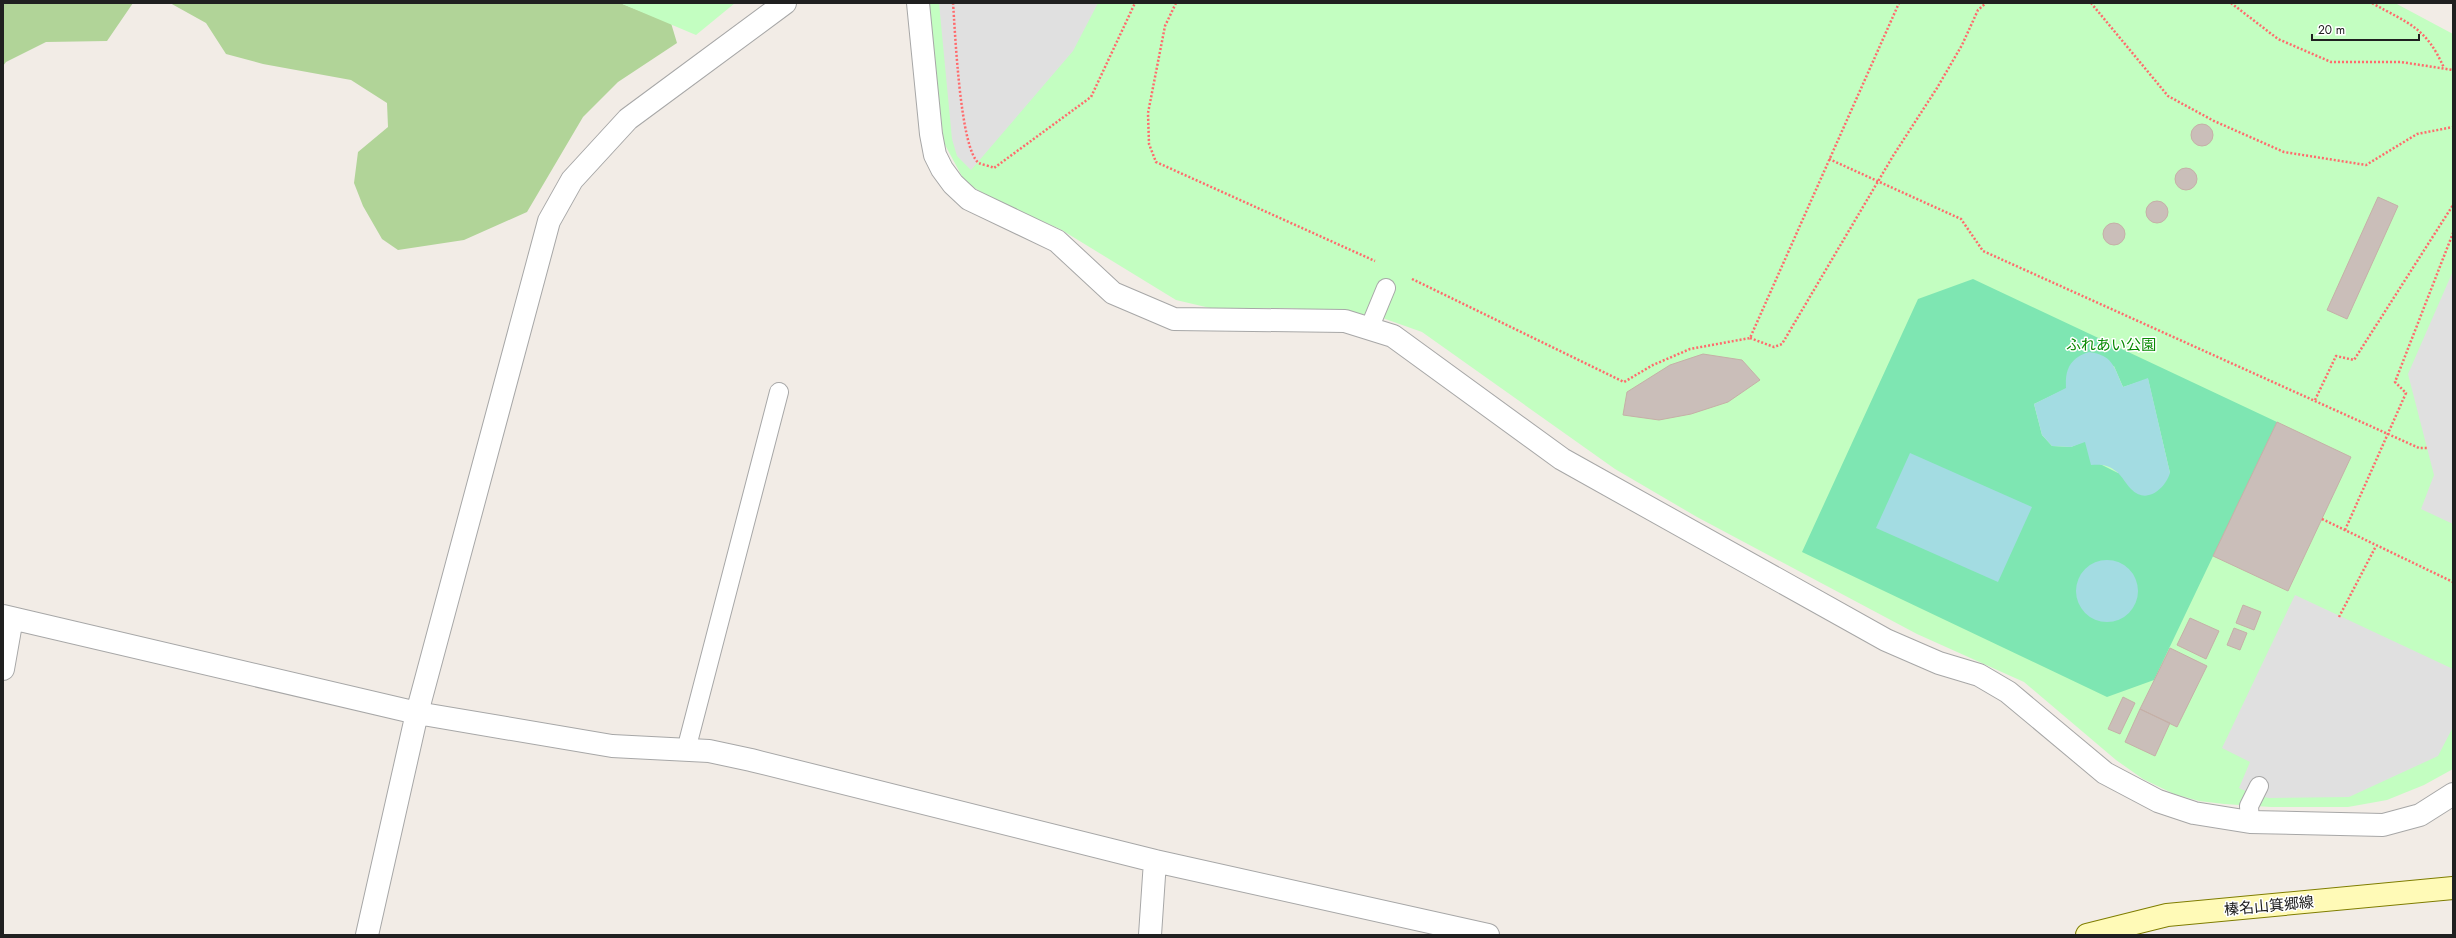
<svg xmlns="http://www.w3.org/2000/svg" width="2456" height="938" font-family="Jost,'Noto Sans JP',sans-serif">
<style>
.forest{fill:#b1d498}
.park{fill:#c3fec1}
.pitch{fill:#7ee6b2;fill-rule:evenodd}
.parking{fill:#e0e0e0}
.water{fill:#a3dce2}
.building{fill:#cabeb9;stroke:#c5b0a7}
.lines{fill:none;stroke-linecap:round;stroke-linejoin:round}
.service-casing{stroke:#a7a7a7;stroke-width:20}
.minor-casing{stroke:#a7a7a7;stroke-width:24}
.secondary-casing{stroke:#7f7d00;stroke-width:24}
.path{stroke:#ff6a6c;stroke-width:2.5;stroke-dasharray:2 2;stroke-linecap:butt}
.service{stroke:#fff;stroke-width:18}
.minor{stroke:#fff;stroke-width:22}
.secondary{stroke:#fffab7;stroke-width:22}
.labels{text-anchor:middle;stroke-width:3;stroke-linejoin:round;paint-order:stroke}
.park-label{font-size:15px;fill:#088a03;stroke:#fff}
.street-label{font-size:15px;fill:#202020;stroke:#fff}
</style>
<rect width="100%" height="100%" fill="#f2ece6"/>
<path class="forest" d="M3,3h130l-26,38 -61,1 -40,20 -3,4z
M170,3h450l51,20 6,20 -59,39 -35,35 -56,95 -63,28 -66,10 -16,-11 -19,-33 -9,-23 4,-31 30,-25 -1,-24 -36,-23 -88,-16 -37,-10 -20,-31z"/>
<path class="park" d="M620,3h115l-39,32z
M928,3h1467l58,31v735l-29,16 -37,15 -39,7h-77l-47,-3 -25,-3 -25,-7 -31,-15 -27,-19 -92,-78 -107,-48 -220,-117 -82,-48 -193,-137 -48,-17 -84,-7h-80l-34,-8 -116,-71 -66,-29 -29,-18 -21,-39z"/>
<path class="pitch" d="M1973,279l304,143 -123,258 -47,17 -305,-145 116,-253zM2114,366l9,21 25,-8 22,94h-52l-18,-9 -15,-23 -14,6 -19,-1 -10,-11 -8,-31z"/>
<path class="parking" d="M939,3h159l-25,48 -102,119 -14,-14 -5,-17z
M2453,271v253l-32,-15 13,-34 -26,-101z
M2295,595l158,74v58l-15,29 -89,41 -80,1 -15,-3 -15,-7 11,-26 -28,-14z"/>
<path class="water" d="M2089,352c24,3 25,15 34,35l25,-9 22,95c-5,16 -24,32 -39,16 -5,-5 -9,-13 -14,-17 -8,-7 -16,-8 -26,-7l-6,-23 -14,5 -19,-1 -10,-11 -8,-31 32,-16c-1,-19 4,-30 23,-36z
M1910,453l122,54 -34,75 -122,-54z
M2076 591a31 31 0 1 1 62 0a31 31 0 1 1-62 0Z"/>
<path class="building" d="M2191 135a11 11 0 1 1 22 0a11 11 0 1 1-22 0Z
M2175 179a11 11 0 1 1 22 0a11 11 0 1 1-22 0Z
M2378,197l20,9 -51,113 -20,-9z
M2146 212a11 11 0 1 1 22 0a11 11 0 1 1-22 0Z
M2103 234a11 11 0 1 1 22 0a11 11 0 1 1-22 0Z
M1703,354l39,6 18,20 -32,22 -37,12 -32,6 -36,-5 4,-23 43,-27z
M2277,422l74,35 -63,134 -75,-35z
M2243,605l18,7 -7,18 -18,-7z
M2190,618l29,13 -13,28 -29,-14z
M2234,628l13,5 -7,17 -13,-5z
M2170,648l37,18 -30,61 -37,-18z
M2123,697l12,6 -15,31 -12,-5z
M2140,709l30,14 -15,33 -30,-14z"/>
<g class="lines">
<g class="service-casing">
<path id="service" d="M1369,329l17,-41
M686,750l93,-358
M2250,822l-1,-16 10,-20"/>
</g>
<g class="minor-casing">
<path id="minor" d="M918,3l13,131 4,21 7,14 11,15 16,15 88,42 56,52 61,26 171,2 48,15 169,123 324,181 53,23 40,12 29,17 97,81 53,28 36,12 56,9 133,3 37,-10 33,-21
M3,616l414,97 195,33 97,5 42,9 404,101 333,74
M3,669l9,-51
M367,935l50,-222 132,-492 23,-41 56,-61 157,-116
M1150,935l5,-74"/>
</g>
<g class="secondary-casing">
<path id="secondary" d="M2087,935l80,-20 286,-27"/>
</g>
<path class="path" d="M953,3c2,26 7,148 26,160 4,2 11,3 15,5l97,-71 44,-94
M1176,3l-11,23 -17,87 1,31 7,18 219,99
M2091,3l77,93 46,25 70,31 82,13 51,-31 36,-7
M2231,3l47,36 53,23h70l52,8
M2372,3c37,21 54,24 72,65
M1829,159l132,60 22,32 436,197h8
M1412,279l212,103 29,-17 37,-16 60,-11 149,-335
M1750,338l24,9 8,-3 111,-188 44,-68 25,-43 16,-35 8,-7
M2315,400l21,-44 18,4 99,-155
M2322,519l131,63
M2345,530l61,-137 -11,-11 58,-149
M2339,617l37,-71"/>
<use href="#service" class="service"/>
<use href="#minor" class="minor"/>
<use href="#secondary" class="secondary"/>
</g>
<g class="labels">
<g class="park-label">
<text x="2111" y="350">ふれあい公園</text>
</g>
<g class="street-label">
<text transform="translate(2269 906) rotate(-5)" y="5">榛名山箕郷線</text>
</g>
</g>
<rect width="2456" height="938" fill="none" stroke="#202020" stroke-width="8"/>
<path d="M2312 34v6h107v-6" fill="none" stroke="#202020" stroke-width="2"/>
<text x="2318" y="34" font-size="12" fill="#202020" stroke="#ffffff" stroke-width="3" paint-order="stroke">20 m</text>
</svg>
